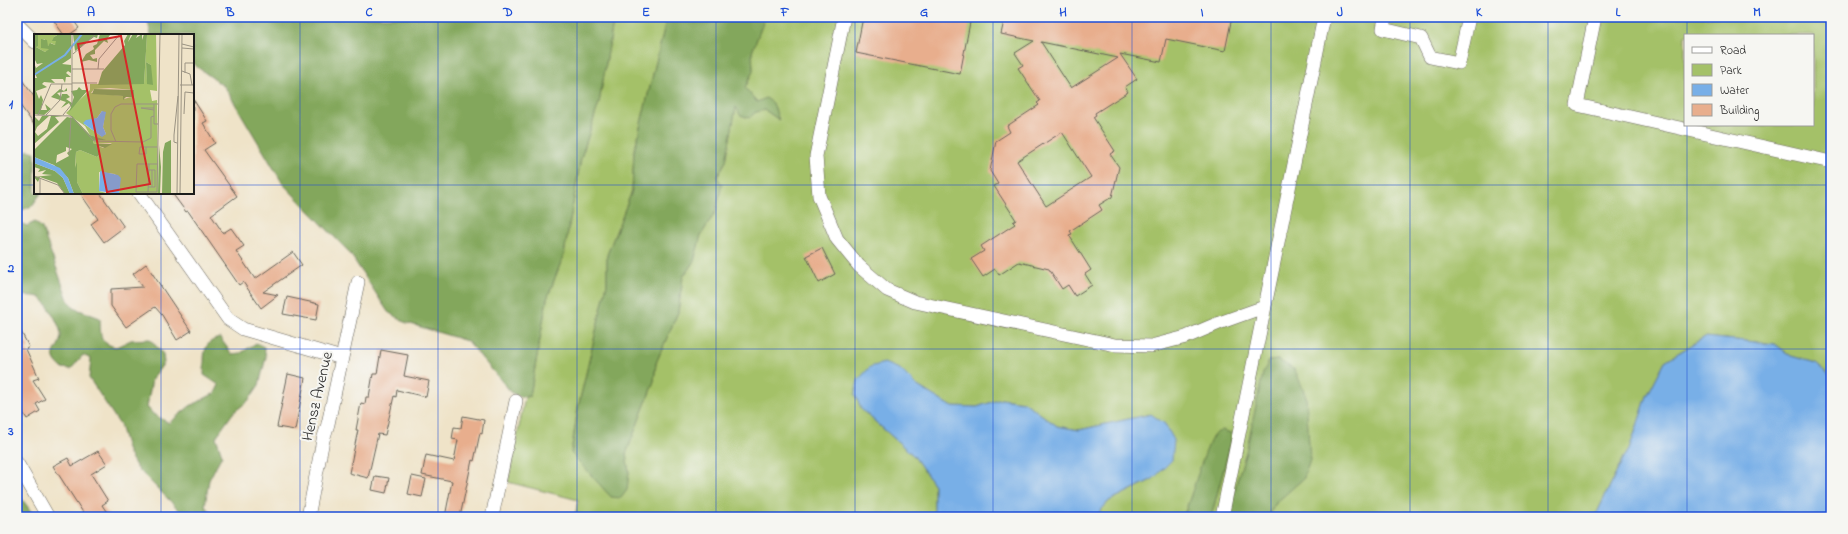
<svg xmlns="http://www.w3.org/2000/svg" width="1848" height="534" font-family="'Indie Flower',sans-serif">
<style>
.green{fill:#a4c168;stroke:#606e42;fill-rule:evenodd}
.forest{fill:#83a75c;stroke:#50623c}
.water{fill:#78afe7;stroke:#4a6682}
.building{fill:#e8ae8d;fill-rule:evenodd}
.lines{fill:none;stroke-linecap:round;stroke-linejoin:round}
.minor-casing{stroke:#666258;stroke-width:14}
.minor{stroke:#fff;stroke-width:13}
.grid{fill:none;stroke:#1d4ed8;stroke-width:1;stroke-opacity:0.55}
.labels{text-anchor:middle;stroke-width:4;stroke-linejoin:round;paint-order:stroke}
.street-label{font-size:16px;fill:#1c1c1c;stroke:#f6f6f2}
.inset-river{fill:none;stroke:#78afe7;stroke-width:2}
.inset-road{fill:none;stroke:#9b9383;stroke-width:1}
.view{fill:#d62828;fill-opacity:0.15;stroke:#d62828;stroke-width:2}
.inset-edge{fill:none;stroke:#1c1c1c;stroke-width:2}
.neatline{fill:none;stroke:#1d4ed8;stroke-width:1.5}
.grid-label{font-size:13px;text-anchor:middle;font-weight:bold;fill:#1d4ed8}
</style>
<rect width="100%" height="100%" fill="#f6f6f2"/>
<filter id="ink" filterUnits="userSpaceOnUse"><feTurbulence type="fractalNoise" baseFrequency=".025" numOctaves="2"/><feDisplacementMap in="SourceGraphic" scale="8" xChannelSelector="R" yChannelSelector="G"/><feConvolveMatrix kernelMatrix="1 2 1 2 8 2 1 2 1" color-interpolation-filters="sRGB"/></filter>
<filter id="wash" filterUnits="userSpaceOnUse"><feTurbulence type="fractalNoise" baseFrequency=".012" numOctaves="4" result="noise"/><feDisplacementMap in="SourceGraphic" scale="16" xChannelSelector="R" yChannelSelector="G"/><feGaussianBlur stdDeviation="0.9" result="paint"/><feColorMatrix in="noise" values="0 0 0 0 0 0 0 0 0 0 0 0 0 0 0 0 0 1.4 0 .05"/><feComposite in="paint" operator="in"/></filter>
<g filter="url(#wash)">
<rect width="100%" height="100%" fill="#efe3c8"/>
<path class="green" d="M614,17h53l-33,135 -2,39 -25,64v29l-29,124 -7,45 58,20 -3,-19 28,-73 2,-18 22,-51 5,-35 11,-16 7,-26 15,-24 1,-33 9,-17 10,-55 20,6 9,-2 14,10 -22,-18 -12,-14 8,-17 -1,-19 13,-35h1066v359l-15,-13 -25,-7 -16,-12 -70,-7 -40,24 -18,35 -18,54 -6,9 -28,58h-286l-4,-2 -35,2c2,-16 22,-29 34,-39l-9,-108 -17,-10 -9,1 -23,91 -20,65h-15l20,-75 -1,-9 -8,-3 -9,6 -30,81h-88l14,-16 44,-22 -2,-65 -72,16 -22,-4 -33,-24 -23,-3 -24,8 -27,-1 -34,-21 -16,-16 -39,40 53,47 20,29v32h-359l3,-17 -70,-18 17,-85 5,-1 17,-97 17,-45 17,-96 18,-55zM1685,35h128v90h-128z"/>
<path class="forest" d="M147,17h467l-15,86 -18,55 -17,96 -17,45 -17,97 -9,1 -9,-4 -45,-52 -63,-19 -16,-10 -39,-60 -66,-68 -58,-97 -32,-23v-29h-42z
M667,17h98l-13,35 1,19 -8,17 12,14 9,-4 7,5 6,17 -14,-10 -9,2 -7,6 -9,-3 -4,-8 -10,54 -9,16 5,8 -6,26 -15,24 -7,26 -11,16 -5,35 -22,51 -2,18 -28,73 3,19 -2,17 -6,8 -10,-1 -40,-44 7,-45 29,-124v-29l25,-64 2,-39z
M28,150l7,2v41h6l-9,13 -15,6v-41l4,-6 -1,-9z
M17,220l1,2 9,4 8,-4 7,6 26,72 6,8 26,10c1,16 -2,25 16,29l15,-7 19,-1 13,15 1,9 -12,16 -5,28 6,7 16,9 21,-17 25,-13 4,-8 -15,-10c1,-17 -4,-33 16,-37l12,16 9,-1 15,-10 8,4 2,10 -7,28 -11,16 -15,12 -17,24 6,18 -13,25 -4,26 9,11h-28l-49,-49 -9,-16 -8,-27 -31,-47 2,-19 -8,-4 -12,14 -9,-1c-17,-15 -3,-16 -1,-32 1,-8 -15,-36 -22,-39 -6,-2 -16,-1 -22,-1z
M1278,360l17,10 11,26 4,64 -6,18 -28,25 -5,8 -1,6h-44l20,-65 17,-79 6,-12z
M1222,430l9,3v9l-20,75h-28c7,-15 23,-74 31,-82 2,-2 5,-3 8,-5z
M17,492l18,25h-18z"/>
<path class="water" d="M1705,337l70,7 16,12 25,7 15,13v141h-236l28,-58 6,-9 18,-54 18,-35z
M884,363l16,6 16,16 34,21 27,1 24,-8 23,3 33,24 22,4 72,-16 14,10 9,16 -2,20 -19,19 -44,22 -14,16h-161v-32l-20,-29 -53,-47 -6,-15 3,-14 12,-13z"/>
<g id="blocks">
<path class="building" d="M60,17h11l8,11 -10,7h-5l-10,-14z
M863,17h108l-11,57 -104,-21z
M1005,17h227l-7,34 -59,-12 -5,23 -41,-8 17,25 -12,8 3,5 -33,21 1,2 -3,2 22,34 -5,3 9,13 -7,30 -13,8 3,5 -32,21 2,3 -3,1 22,35 -6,4 7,11 -17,11 -7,-11 -6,4 -13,-20 -30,-7 -20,13 -4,-6 -12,8 -12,-18 13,-8 -3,-5 34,-22 -2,-2 3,-2 -22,-34 4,-2 -8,-13 6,-30 14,-9 -3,-6 32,-21 -2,-2 3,-2 -22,-33 5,-3 -8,-12 19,-12 -33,-7zM1041,42l34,7 43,9 -47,30zM1062,132l29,45 -45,29 -29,-45z
M17,73l18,25v28l-18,-25z
M193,99l14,22 -4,2 12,20 -11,7 33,46 -26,19 12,18 8,-5 13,18 -8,5 19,28 38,-27 9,13 -39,27 15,3 -17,13 -18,-26 -4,3 -51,-74 -2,1 -14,-19h21z
M80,193h20l24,34 -20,15 -13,-18 7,-5z
M822,248l13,26 -16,9 -13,-27z
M146,264l45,67 -14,9 -15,-25 -7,-8 -29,20 -15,-21v-17l32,-2 -10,-13z
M287,297l32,7 -3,16 -33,-6z
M17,324l12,23 -3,2 13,29 -6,2 12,19 -9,5 4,7 -13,8 -10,-16z
M381,350l27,5 -4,21 25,5 -3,16 -29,-7 -1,7 -2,-1 -9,39 -7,-1 -10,44 -19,-5 9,-43h-2l5,-27 4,1 1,-7h3l4,-23h4z
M288,374l17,4 -10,52 -18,-3z
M463,416l21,4 -2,14 -2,-1 -6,28 -2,-1 -12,57h-15l7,-36 -30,-6 4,-20 28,6 4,-21 -6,-1 2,-12 7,1z
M98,451l9,13 -16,10 17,27 -6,4 8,12h-24l-33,-51 15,-8 4,8z
M375,476l14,2 -3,15 -14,-3z
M412,476l14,3 -4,18 -14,-3z"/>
</g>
</g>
<g filter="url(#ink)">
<use href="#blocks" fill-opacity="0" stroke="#666258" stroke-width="1"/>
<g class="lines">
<g class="minor-casing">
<path id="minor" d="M844,17l-28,139 3,40 18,43 22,27 28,24 28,12 200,43 36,1 35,-9 33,-14 45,-16
M1385,17l-2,12 38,9 9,19 29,6 10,-46
M1595,17l-18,88 254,57
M17,24l18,18
M139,193l89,126 15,10 99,29
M17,463l31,54
M308,517l15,-77 5,-16 30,-142
M492,517l24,-116
M1222,517l102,-500"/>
</g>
<use href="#minor" class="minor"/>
</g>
</g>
<path class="grid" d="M161,17v18M300,17v500M438,17v500M577,17v500M716,17v500M855,17v500M993,17v500M1132,17v500M1271,17v500M1410,17v500M1548,17v500M1687,17v18M1687,125v392M17,185h18M193,185h1638M161,193v324M17,349h1814"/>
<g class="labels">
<g class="street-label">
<text transform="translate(316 396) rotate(-77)" y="6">Hensz Avenue</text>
</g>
</g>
<g transform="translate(34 34)">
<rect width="160" height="160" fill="#efe3c8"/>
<path d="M4,0h21l-5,3 3,6 -2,2 -4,-2 -3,3 -4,-3 1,-4 -4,1 9,9 -5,3 -9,-5zM113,0h9l1,57 -7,-1 2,11 5,-1 1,94h-39l1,-9 -5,-11 -16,-2v19l11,3h-27l-6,-12v-17l-2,7 1,-20 4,-2 17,7 3,-3 -1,-8 4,2 9,-5 -18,1 -1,-3 11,-1 -14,-5 -5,-9 -19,-13 24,-23v-6h54zM112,28l5,3v18l2,2 -6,-4zM60,55l16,-1 24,2 -3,7 -7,2v-3l-33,-3zM68,77l3,3 -2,13 3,7 -5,2 -17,-12 13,-6z" fill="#a4c168" fill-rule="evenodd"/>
<path d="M0,0h4v12l-2,1 9,5 4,-3 -8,-1v-9l6,1 1,6 2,-3 5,2 1,-4h-4l2,-4 5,-3 12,1v23l-9,6 9,1v8l-3,-2 -2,2 5,4h-5l-1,6 -2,-4h-12l4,4 -11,-1 -2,2 5,3 -11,4 3,8 2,-4 2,5 -2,10h6l-2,-6 6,5 -7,6 -10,-1v-36h3l-3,-7v-8l2,5 7,-5 -6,1 -3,-6zM39,0h25l-1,4 -3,-1 -19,14zM66,0l10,1 -3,4 1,4 -4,-2 -9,9v4l-5,1 3,4 4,-1v4l-8,-2 -8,2 5,-8 8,-5 -1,-3 4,-2zM94,0h3l-3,8 5,-8h5l-2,4 6,-4v6l2,-6 3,1 -3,49 -46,1 4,-13 23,-27 -1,-4zM112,28l5,3 2,20 -6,-1zM45,53l3,3h6l-19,22 2,-5 -2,-4 -8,5 5,-6 -15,-5 9,-8 4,2 3,-3v3l-10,2 4,4 1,-3h5l3,3 -4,2 6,4 2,-6 -3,-6 6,-1zM60,55l40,1v7h-8l-3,3v-4l-31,-2zM0,82l5,5 3,-5h7l-12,11 -2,5 3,4 9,-7 4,-13h12l-8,1 4,5 -25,22zM38,82l18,19 16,5 -13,1 1,3h18l-7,4 -6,-2 1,8 -3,3 -17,-7 -4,2 -1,16 2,-6v20l6,12h-9l-6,-16 -14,-13 -20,-8v-7l33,-33 5,1zM32,113l6,2 -5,4 2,3 -13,7 1,-8 9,-4zM137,106v54h-9l1,-42 2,-9zM125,111l2,22 -1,27h-2zM0,129l21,8 8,7 7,16h-5l-8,-11 -17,-6 -2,5 -4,-5 18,-2 -10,-1 4,-4 -8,2 2,-3 -6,-2z" fill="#83a75c" fill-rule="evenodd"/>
<path d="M68,77l4,1 -3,15 3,7 -4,3 -19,-14 3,-3 11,-2zM0,123l26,11 8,10 6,16h-4l-7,-16 -8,-7 -21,-8zM66,137l18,4 3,3 -2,16 -20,-3z" fill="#78afe7"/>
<path class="inset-river" d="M0,41l31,-20 17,-21M0,64v17"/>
<path class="inset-road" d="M148,10l12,3M148,14l12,1M39,20l23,-20M38,35h32M64,35l1,-10 21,-25M148,37l8,3 2,11M151,39v-10h9M38,49h25M146,51h14M120,70v20h4M120,76l-13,-2h13M150,80l1,-22 9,1M0,81l37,1M4,81l13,-31h21M12,81l14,-15 2,-16M29,81l9,-11v-70M37,82l23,25 49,1 8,-4v-21l3,-1M82,108l-5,-12v-16l4,-7 6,-3h37M143,109l-3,-1v-7l4,-39M112,113v7h-7l1,-7h17M35,121l2,-38M123,130h-20l-1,28h21l3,-158M0,142l24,9 7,9M114,153h7v-17h-6M118,153v-17M114,158l1,-28M6,160v-16M143,160l2,-160M146,160l2,-160"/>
<path class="view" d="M87,2l29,148 -43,8 -29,-148z"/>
<rect width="160" height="160" class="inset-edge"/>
</g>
<rect width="1848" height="534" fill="none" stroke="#f6f6f2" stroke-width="44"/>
<rect x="1684" y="34" width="130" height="92" fill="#f6f6f2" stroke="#9f9f9c"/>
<rect x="1692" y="47" width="20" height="6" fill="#ffffff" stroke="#9f9f9c"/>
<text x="1720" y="54" font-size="12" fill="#1c1c1c">Road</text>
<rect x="1692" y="64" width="20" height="12" fill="#a4c168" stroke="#9f9f9c"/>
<text x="1720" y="74" font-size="12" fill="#1c1c1c">Park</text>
<rect x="1692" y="84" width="20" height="12" fill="#78afe7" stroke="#9f9f9c"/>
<text x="1720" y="94" font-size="12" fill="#1c1c1c">Water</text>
<rect x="1692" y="104" width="20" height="12" fill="#e8ae8d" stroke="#9f9f9c"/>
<text x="1720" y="114" font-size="12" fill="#1c1c1c">Building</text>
<rect x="22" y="22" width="1804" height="490" class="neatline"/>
<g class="grid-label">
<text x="91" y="16">A</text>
<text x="230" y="16">B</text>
<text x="369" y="16">C</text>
<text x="508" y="16">D</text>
<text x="646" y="16">E</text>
<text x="785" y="16">F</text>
<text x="924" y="16">G</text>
<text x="1063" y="16">H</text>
<text x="1202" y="16">I</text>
<text x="1340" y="16">J</text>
<text x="1479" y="16">K</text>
<text x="1618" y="16">L</text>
<text x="1757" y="16">M</text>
<text x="11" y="108">1</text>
<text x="11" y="272">2</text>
<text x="11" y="435">3</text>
</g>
</svg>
